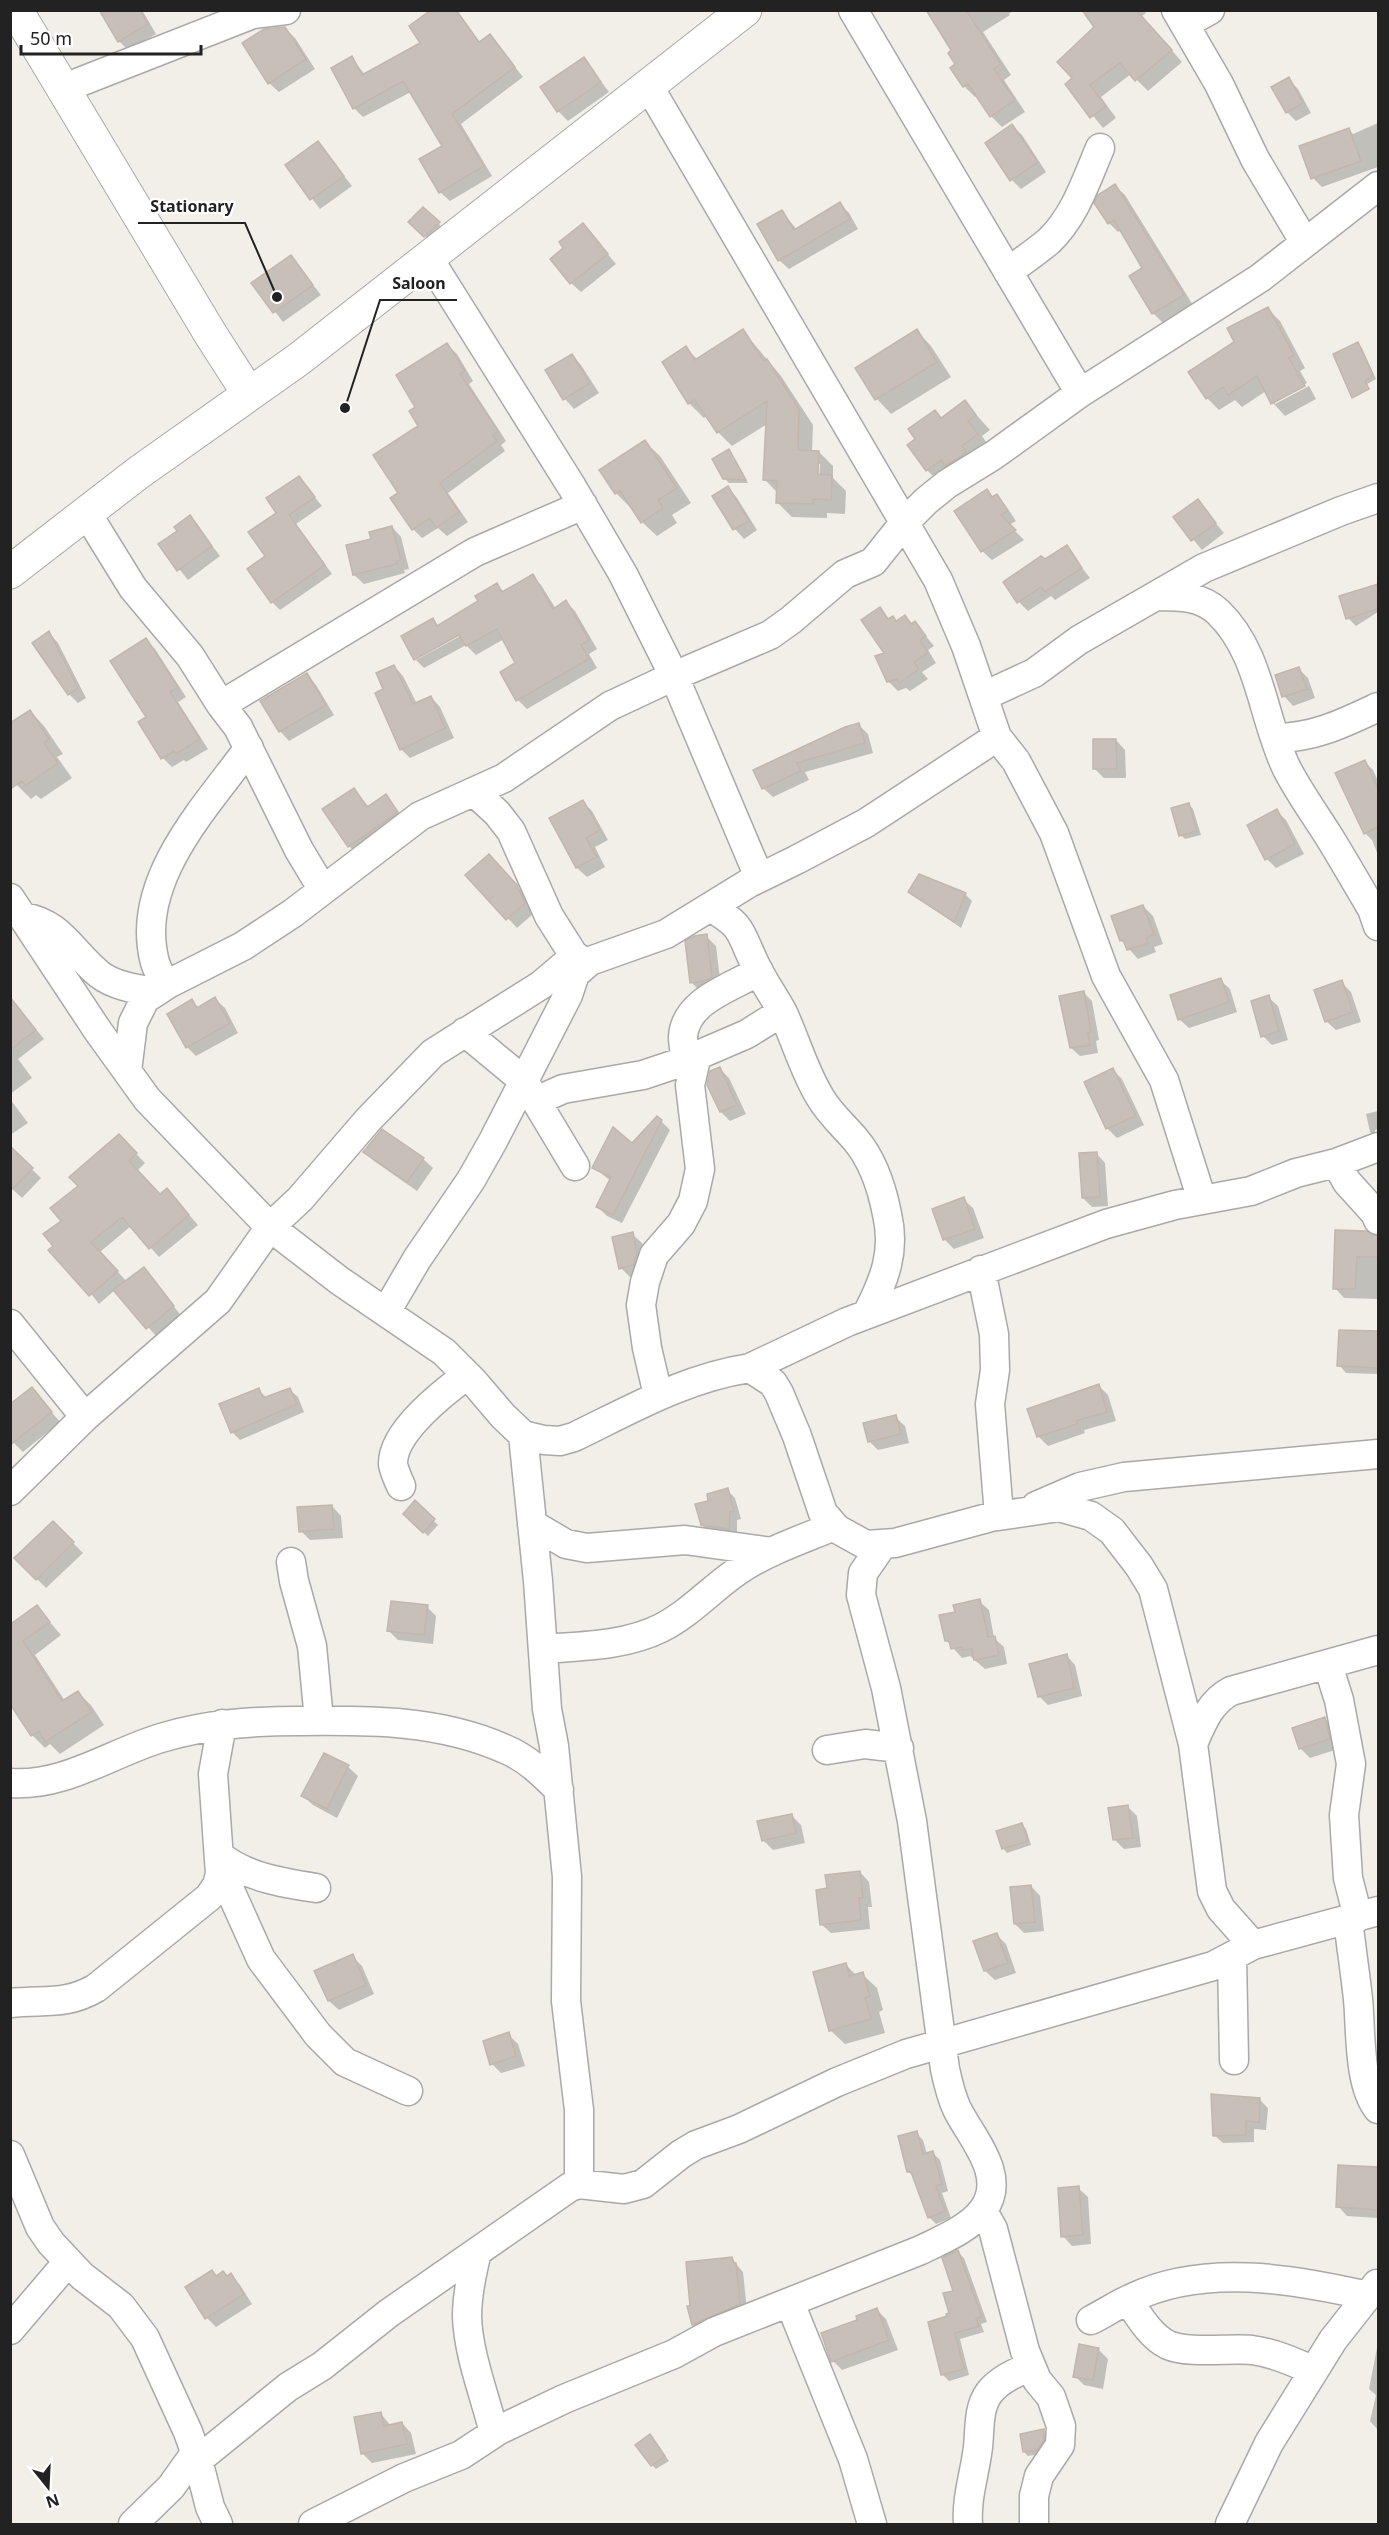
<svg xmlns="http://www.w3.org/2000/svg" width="1389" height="2535" font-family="'Noto Sans',sans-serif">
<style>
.shadow{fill:#0003;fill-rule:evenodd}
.building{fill:#c7bfb8;stroke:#c4b6ab;stroke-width:1.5}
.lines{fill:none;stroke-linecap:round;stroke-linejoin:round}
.minor-casing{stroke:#a9a9a9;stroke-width:31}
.tertiary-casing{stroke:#a9a9a9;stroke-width:35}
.minor{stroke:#fff;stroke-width:28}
.tertiary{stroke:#fff;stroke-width:33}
.leader{fill:none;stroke:#222;stroke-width:2}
.callout-dot{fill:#222;stroke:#fff;stroke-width:2}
.callout-label{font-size:16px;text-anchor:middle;font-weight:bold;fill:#222;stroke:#fff;stroke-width:4.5;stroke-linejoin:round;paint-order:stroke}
</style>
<rect width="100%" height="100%" fill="#f2efe9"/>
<path class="shadow" d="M100,10h42l14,24 -28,16 -9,-9z
M434,10h23l23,33 10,-7 33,41 -62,47 31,52 -42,25 -10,-9 4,-46 -33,-54 -48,25 -9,-9 -2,-50 13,17 58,-31z
M929,10h84l-4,4 1,1 -27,17 28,43 -7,5 21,32 -23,15 -11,-11 -13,-21 -3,2 -11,-11 -11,-35z
M1083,10h61l2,3 -4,3 40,46 -34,29 -17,-17 -30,23 15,21 -13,10 -36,-44 7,-6 22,-51z
M285,28l10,10 20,31 -36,23 -10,-9z
M584,59l25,33 -41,29 -10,-10z
M1288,79l10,10 13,24 -15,8 -9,-9z
M1378,123v44l-56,20 -9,-9 36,-48 4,4z
M1012,126l10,9 24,37 -25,17 -9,-9z
M318,143l34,43 -32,23 -33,-43z
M1115,186l10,9 68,110 -30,18 -10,-10 -22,-37 13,-8 -23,-38 -3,2 -9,-9z
M840,204l9,9 9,16 -69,40 -10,-9 3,-49 15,19z
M423,209l20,19 -14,12 -19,-18z
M583,225l33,39 -35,28 -10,-9 -6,-34z
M291,257l30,38 -38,27 -30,-39z
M1267,308l13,13 25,47 -5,3 7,12 -32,17v4l34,-18 7,13 -31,17 -12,-13 -7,-12 -24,16 -7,-7 -16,10 -12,-12 29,-56z
M743,331l38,45 32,49 -1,27h7l14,14v12l13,13 -1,23 -18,-1v5l-35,-1 -14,-14v-10l-13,-13 2,-56 -35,22 -14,-14 -11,-17 -3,3 -15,-15 -25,-41 22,-14 12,12zM817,464h3l-1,18h-3z
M917,331l14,15 20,31 -60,37 -14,-15 -20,-31z
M1358,344l4,4 14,31 -21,12z
M447,345l10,9 16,27 -4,3 37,57 -5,4 4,6 -57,42 20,29 -21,14 -9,-8 -16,10 -9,-9 -13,-36z
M572,355l9,10 18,28 -25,16 -9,-10 -18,-29z
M965,402l25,28 -8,6 9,13 -50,35 -14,-14 -10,-30 18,-28 7,7z
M645,442l15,14 31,47 -19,12 5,8 -20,13 -15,-14 -10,-15 -1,1 -15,-15 -15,-22z
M729,451l4,5 15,27h-19l-5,-5z
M299,478l23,28 -26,18 36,50 -52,36 -8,-8 -4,-45 10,-43z
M728,488l9,10 20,32 -13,9 -9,-10 -21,-32z
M987,491l7,7 3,-2 9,10 10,15 -7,4 15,15 -32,20 -10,-9z
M1197,501l27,32 -22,17 -27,-32z
M190,517l30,39 -32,24 -28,-35 19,-14z
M392,527l9,10 8,32 -5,1 1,3 -41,11 -10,-9 19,-35z
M1066,547l24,31 -35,22 -4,-4 -23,15 -9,-9 26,-41z
M532,576l9,9 15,24 10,-7 9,9 22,38 -8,5 8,14 -70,41 -9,-9 -16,-28 15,-8 -13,-25 -28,16 -10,-10 -42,23 -8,-8 50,-27 -1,-3 -49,27v3l-13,-24 29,-16 7,6 41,-25 17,-16 8,8z
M1378,586v26l-22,14 -9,-9 -6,-20z
M879,609l11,11 7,2 8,-5 8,7 2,-1 19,23 -6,4 8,13 -14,9 6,7 -18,12 -4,-3 -8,3 -10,-10z
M49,633l9,10 28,55 -8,5 -9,-9z
M146,640l9,9 31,48 -8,5 30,47 -22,13 -2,-2 -12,7 -9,-9 -23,-35 8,-5z
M394,666l9,10 14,28 14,-7 9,10 14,31 -44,20 -9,-9 -16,-60z
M1299,669l9,9 7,20 -22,8 -9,-10z
M307,675l9,10 18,30 -45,26 -9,-10z
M30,711l14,15 19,28 -6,3 15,21 -31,21 -5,-4 -5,4 -15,-15z
M858,724l10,10 5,19 -68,19 4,8 -36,17 -10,-9 -8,-17z
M1116,740l9,10 1,28h-22l-9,-9z
M1364,761l9,9 5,11v74l-6,-15 -7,-7z
M354,790l15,17 17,-11 20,26 -47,34 -10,-10 -25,-36z
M583,802l9,9 16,29 -13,7 10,20 -18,10 -10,-9 -26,-49z
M1189,805l4,4 8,26 -16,4 -4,-4z
M1277,811l9,9 18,34 -28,14 -9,-9z
M498,866l28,30 8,17 -17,15 -49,-53z
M910,892l55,2 7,7 -11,27z
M1143,906l10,10 10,28 -9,3 2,5 -18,7 -17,-19z
M706,936l10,10 5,41 -20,5 -9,-9z
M1220,980l10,9 7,23 -48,16 -10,-9z
M1341,982l10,10 10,30 -25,8 -10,-9z
M1084,993l8,8 7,39 -3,1 2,12 -18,3 -9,-8 -4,-12 -7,-39z
M1268,997l10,9 10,34 -16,5 -9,-9z
M10,998l34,41 -26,20 14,19 -22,16z
M215,999l10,9 13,25 -42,23 -9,-9 5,-46 7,7z
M720,1069l9,9 17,36 -16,7 -9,-9z
M1113,1070l9,9 22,46 -27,13 -9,-9 -22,-47z
M10,1099l18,24 -18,12z
M1378,1111v18l-3,1v3h3v8l-8,-9 -4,-18z
M661,1121l9,9 -48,93 -15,-7 -9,-9 13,-26 -17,-13 38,-22z
M119,1136l26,27 -8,8 23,25 16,4 22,25 -39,32 -28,-31 -31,26 27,30 26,-3 29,38 -25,20 -42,-47 -16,14 -44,-57 8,-25 17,-36z
M10,1148l31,30 -19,20 -12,-11z
M365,1152l58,7 10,9 -16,23 -43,-30z
M1096,1153l9,10 3,43 -16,1 -9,-9z
M963,1199l10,9 11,30 -30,11 -9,-9 -11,-30z
M1366,1232l12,5v62l-34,-1 -9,-10z
M632,1234l10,9 4,20 -4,11 -12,3 -9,-9z
M1340,1331l38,1v42l-32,-1 -7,-8z
M1099,1386l9,9 8,26 -32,9 1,3 -37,13 -9,-9 -10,-27z
M32,1389l28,33 -37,30 -9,-9 -4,3v-40z
M258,1390l8,7 24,-7 8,7 6,15 -64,28 -8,-8z
M895,1417l10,9 4,17 -31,7 -9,-9z
M727,1490l8,8 6,21 -4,1v17l-27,-4 -8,-8z
M415,1503l23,22 -10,11 -23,-22z
M332,1506l9,10 2,22 -33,2 -9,-9z
M53,1523l30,30 -37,35 -30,-30z
M979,1601l10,9 5,28 10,9 3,17 -22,5 -15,-13 -8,2 -16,-18 10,-27z
M37,1607l24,28 -26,20 30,46 13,-8 13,12 13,20 -44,29 -10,-10 -5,4 -13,-13 -22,-109z
M427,1607l9,9 -3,28 -35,-4 -9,-9z
M1067,1656l8,9 7,31 -34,9 -9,-9z
M1325,1719l9,9 4,21 -28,9 -10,-10z
M348,1767l10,9 -21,42 -24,-13 -10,-9z
M1128,1807l9,9 4,31 -17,2 -10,-10z
M791,1815l10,10 4,18 -32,7 -10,-10z
M1022,1824l4,5 5,16 -24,8 -4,-5z
M860,1872l9,10 3,25h-4l2,22 -39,4 -10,-9 7,-35z
M1031,1886l9,10 4,35 -20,2 -9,-9z
M997,1935l9,9 10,29 -21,7 -10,-9 -10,-29z
M352,1956l10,10 12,28 -35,16 -10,-9 -13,-30z
M846,1965l10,10 6,-1 15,14 6,22 -4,2 6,21 -40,11 -15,-14z
M508,2034l10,10 7,22 -24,7 -9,-9z
M1259,2099l9,9 -2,22 -12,-1v13l-31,1 -9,-8z
M916,2133l7,7 4,14 6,-1 7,7 8,31 -6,2 9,25 -15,6 -7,-7 -15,-40 -5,-5z
M1339,2167l39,2v49l-31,-2 -9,-10z
M1078,2188l10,9 3,47 -19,2 -9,-10z
M958,2252l6,6 23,64 -6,2 3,8 -24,7 9,36 -20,6 -7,-7 6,-57 7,-25z
M731,2258l12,14 4,39 -46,21 -8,-7 -4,-18z
M231,2275l9,10 12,19 -36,23 -9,-9 20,-41z
M877,2310l9,9 12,31 -56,20 -9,-9 26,-40z
M1377,2348h1v82l-8,-9 6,-26 -7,-6z
M1098,2349l10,10 -5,30 -19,-4 -9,-9z
M381,2414l10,12 11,-3 9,10 5,21 -44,9 -9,-9z
M1043,2431l4,4v9l-6,10 -13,2 -4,-4z
M654,2440l15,21 -13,8 -4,-4z"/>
<path class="building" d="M99,10h41l8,14 -30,18z
M431,10h25l23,32 11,-8 25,33 -63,47 32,52 -45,27 -20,-34 23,-13 -39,-65 -50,28 -22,-41 21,-12 10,19 58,-32 -11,-17z
M926,10h40l35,54 -7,5 21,31 -25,17 -22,-33 -5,3 -13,-19 5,-4 -7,-11 3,-3z
M1082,10h54l36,40 -37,31 -15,-18 -30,22 16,21 -16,12 -25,-34 7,-6 -15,-16 37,-35z
M285,27l21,32 -38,25 -26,-41 22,-14z
M584,57l17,25 -44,30 -17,-25z
M1289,77l14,26 -17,10 -15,-26z
M1012,124l26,38 -28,19 -25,-38z
M1349,128l12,33 -50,18 -12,-33z
M318,141l26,35 -34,24 -25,-35z
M1115,184l69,111 -32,19 -23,-38 13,-8 -28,-48 -6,4 -14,-21 4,-8z
M840,202l10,17 -72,42 -21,-37 25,-14 12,20z
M423,207l17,15 -16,15 -16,-15z
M583,223l25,31 -38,30 -20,-25 13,-11 -4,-6z
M291,255l22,30 -40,28 -22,-30z
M1268,307l26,48 -5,3 16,28 -34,18 -14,-28 -29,19 -5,-8 -17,12 -18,-27 46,-30 -7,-14z
M743,329l21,32 3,-2 32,50 -1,41 21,1 -1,23 14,1 -1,25 -18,-1v5l-37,-1 1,-22 -14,-1 4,-79 -50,32 -22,-33 -7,4 -26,-42 24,-16 9,14z
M917,329l20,33 -62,38 -20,-32z
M1358,342l15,33 -8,6 4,8 -17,9 -19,-44z
M447,343l18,28 -5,3 38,57 -5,4 4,6 -57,42 19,29 -23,16 -6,-10 -18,12 -22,-32 8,-5 -25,-38 45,-29 -9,-15 6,-4 -19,-32z
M572,354l18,29 -27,17 -18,-30z
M965,400l11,15 -8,6 10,13 -16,12 4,6 -8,6 -13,8 -4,-6 -15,11 -19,-26 8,-6 -7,-10 27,-19 6,8z
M645,440l32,48 -19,12 5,8 -22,15 -21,-32 -5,3 -16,-24z
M729,449l17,31 -23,-1 -11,-20z
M299,476l16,21 -26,18 36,50 -54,38 -24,-34 18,-13 -17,-24 28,-19 -10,-15z
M728,486l21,35 -16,9 -21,-34z
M987,489l5,8 5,-3 11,17 -7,4 15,15 -35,22 -27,-41z
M1198,499l18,24 -25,18 -18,-24z
M190,515l22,31 -35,25 -19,-27 19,-13 -3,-4z
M392,526l9,34 -5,1 1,3 -44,11 -7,-30 25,-6 -2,-7z
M1067,545l15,23 -37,24 -4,-5 -24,16 -14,-21 38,-26 4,3z
M533,574l20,35 13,-9 23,40 -8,5 8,14 -73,42 -16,-29 15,-9 -18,-34 -31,17 -7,-11 -45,25 -13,-24 32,-18 4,8 41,-25 -3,-5 22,-13 5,9z
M1378,584v25l-32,10 -7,-23z
M880,607l8,12 5,-3 3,5 9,-6 6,9 4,-3 11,15 -6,4 8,13 -14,9 5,7 -20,14 -2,-4 -10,3 -12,-26 9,-3 -23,-33z
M49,631l29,57 -10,7 -36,-52z
M146,638l32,49 -8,5 30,47 -24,15 -2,-3 -13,8 -23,-37 8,-5 -36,-56z
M394,665l19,39 18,-8 14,32 -45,22 -25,-57 8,-4 -7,-16z
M1299,667l8,22 -25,8 -7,-22z
M307,673l19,32 -47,27 -19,-31z
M30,710l19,29 -5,4 14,20 -33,23 -3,-5 -12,8v-66z
M859,723l6,20 -68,20 4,8 -39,18 -9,-19 92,-43z
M1093,739h23l1,30h-24z
M1365,760l13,29v38l-14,7 -29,-61z
M354,788l13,19 19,-13 12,18 -50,35 -26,-38z
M583,800l17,30 -14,8 11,19 -21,11 -27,-50z
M1189,803l8,28 -18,5 -8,-28z
M1277,809l18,35 -30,16 -18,-35z
M489,854l28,31 8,18 -19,17 -41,-45z
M919,874l47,19 -12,29 -46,-30z
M1143,905l11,29 -8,4 2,5 -21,7 -4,-10 -3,1 -9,-25z
M707,934l5,43 -8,4 -14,2 -5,-42 9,-5z
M1221,978l8,24 -51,18 -8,-25z
M1342,980l11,32 -28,10 -11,-32z
M1084,991l7,41 -3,1 2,12 -20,3 -11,-52z
M1269,995l10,36 -18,6 -10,-36z
M10,997l26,33 -26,20z
M215,997l15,26 -44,25 -19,-34 25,-15 5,9z
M720,1067l17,38 -17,7 -13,-27 3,-14z
M1113,1068l23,48 -30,13 -22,-47z
M657,1116l5,4 -49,95 -17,-8 15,-30 -19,-9 21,-41 19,16z
M382,1129l42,29 -17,24 -44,-30z
M119,1134l18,19 -8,8 31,33 7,-6 22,27 -40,34 -27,-32 -31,25 27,29 -29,25 -41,-46 5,-4 -10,-12 18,-13 -11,-13 28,-22 -9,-9z
M10,1146l23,22 -23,23z
M1097,1152l3,45 -18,1 -3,-45z
M964,1197l11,32 -32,11 -11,-31z
M1335,1230l31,1 12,5v21h-21l-2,32h-22z
M633,1232l4,21 -4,12 -14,4 -7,-32z
M144,1267l30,39 -28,23 -33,-39z
M1339,1330l39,1v37l-41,-2z
M1099,1384l8,28 -31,9 1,3 -40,13 -10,-28z
M32,1387l20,25 -42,33v-41z
M259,1388l4,10 27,-10 7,16 -66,29 -12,-29z
M896,1415l5,19 -33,8 -5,-19z
M728,1488l6,23 -4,1 -1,17 -28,-4 -6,-21 13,-3 -1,-7z
M415,1500l20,19 -12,14 -20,-19z
M332,1505l2,24 -35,3 -2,-25z
M53,1521l21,21 -38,38 -22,-22z
M980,1599l8,38 7,-1 4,19 -25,5 -2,-11 -10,1v-3l-11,2 -2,-8h-4l-6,-26 16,-3 -2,-7z
M391,1601l37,4 -4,30 -37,-4z
M37,1605l13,17 -27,19 39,60 16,-10 14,21 -47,30 -6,-11 -8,5 -21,-32v-82l2,1z
M1067,1654l7,34 -36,9 -9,-33z
M1325,1717l5,22 -31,10 -7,-21z
M324,1753l25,12 -22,44 -26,-13z
M1128,1805l5,33 -20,2 -5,-32z
M792,1814l4,19 -34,8 -5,-20z
M1022,1823l6,18 -26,8 -6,-18z
M860,1871l3,27h-4l2,22 -41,5 -4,-35 11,-2 -2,-13z
M1031,1885l4,37 -21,2 -4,-37z
M997,1933l11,30 -24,8 -11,-30z
M353,1954l13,31 -38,16 -14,-30z
M846,1963l4,13 13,-4 7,24 -5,2 6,21 -42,12 -16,-59z
M509,2032l7,24 -26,9 -7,-24z
M1211,2094l49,4 -1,24 -13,-1v14l-33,1z
M917,2131l6,23 10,-3 9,33 -6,2 9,25 -17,7 -17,-46h-4l-9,-36z
M1338,2165l40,2v43l-42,-3z
M1079,2186l4,49 -22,2 -3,-49z
M958,2250l24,67 -6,1 3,8 -24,7 9,36 -23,6 -13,-53 19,-6 -1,-2 3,-1 -6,-20 10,-2 -11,-33z
M732,2257l2,6h2l4,41 -48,21 -5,-19h3l-4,-44z
M212,2270l4,6 7,-5 4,5 4,-3 13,21 -39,25 -20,-32z
M877,2308l12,32 -58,22 -10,-29 36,-13 -1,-4z
M1079,2344l20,4 -6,32 -20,-3z
M381,2412l3,14 18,-4 5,22 -46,10 -7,-37z
M1044,2429v11l-7,10 -14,2 -3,-18z
M650,2434l15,22 -14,10 -16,-21z"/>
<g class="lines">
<g class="minor-casing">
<path id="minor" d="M853,10l227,383
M1176,10l43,74 36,75 50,84
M1185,24l25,-14
M648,85l290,495 28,66 31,91 19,24 38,72 52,143 58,104 38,120
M62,89l191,-75 33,-4
M429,259l143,228 51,87 51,102 85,201
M1008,272c13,-10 28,-20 41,-31 26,-25 37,-60 51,-93
M86,512l47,76 57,68 31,49 17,22 61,123 24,40
M1158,596c22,0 43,0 60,16 43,41 44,106 69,157 12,23 27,44 41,66 15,24 29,49 44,74l6,17
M984,696l50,-23 45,-33 125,-72 137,-57 37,-13
M221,705l254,-153 108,-47
M1275,738c39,0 69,-15 103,-31
M474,792l23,21 14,18 38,85 24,38 12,10
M10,898l88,133 49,68 123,128 70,54 104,71 30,30 29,34 20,19 21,5 16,1 14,-4c58,-28 111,-59 176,-69l23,15 6,10 18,43 26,77 14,16 29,16 29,-2 96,-26 68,-10 32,9 21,15 27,35 14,23 40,155 19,147 9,18 32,36
M710,907c33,19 29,23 44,55 8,18 20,34 29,51 13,28 21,58 37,84 9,16 23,28 35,42 17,20 27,49 32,75 9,38 -3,67 -20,100
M23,917c37,5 49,35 76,57 15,12 37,15 56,18
M168,984c-11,-12 -14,-21 -16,-37 -10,-74 56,-143 97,-199
M465,1032l59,49 51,85
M686,1060c-1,-7 -3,-16 -3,-23 2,-37 50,-50 76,-66
M127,1071l6,-48 12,-24 23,-15 75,-38 50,-33 127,-97 84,-38 106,-72 64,-30 96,-41 21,-15 54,-46 28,-12 32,-40 21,-21 21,-17 47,-29 86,-62 180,-115 118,-92
M536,1101l27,-12 80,-14 39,-13 65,-28 35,-22
M1336,1163l11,19 28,31 3,7
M981,1270l13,64 1,36 -5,34 9,111
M386,1312l31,-53 54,-79 22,-39 75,-146 7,-21 15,-13 76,-27 83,-51 47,-23 70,-37 131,-86
M10,1324l75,93
M750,1368l97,-46 259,-98 69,-19 76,-14 45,-18 40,-10 42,-16
M658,1395l-11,-47 -6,-43 4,-23 9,-27 27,-31 12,-23 7,-32 -10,-84 7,-30
M523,1435l15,146 9,128 7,37 13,131 -1,124 13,109v74
M401,1486c-3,-7 -7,-15 -8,-22 -1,-32 51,-72 74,-89
M10,1491l75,-74 133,-116 52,-74 30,-28 68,-79 65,-67 108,-68 26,-22 6,-9
M1036,1506l44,-19 44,-10 254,-23
M532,1524l34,20 21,4 98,-8 87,12
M291,1562l3,19 18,65 7,74
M544,1649c38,-3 81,-3 117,-21 30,-15 53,-42 81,-60 28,-18 61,-29 92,-42
M1328,1665l11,35 12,64 -7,51 4,63 10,39
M1193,1744c9,-21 17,-42 38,-53l147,-41
M827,1750l38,-6 34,4
M10,1783c55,4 101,-30 151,-45 46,-14 91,-17 139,-17 70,-1 140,-1 205,28 22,9 38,25 54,41
M220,1856c26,21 63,27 96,32
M220,1868l41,91 57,76 27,27 63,29
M1348,1919c3,27 7,53 10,80 3,30 0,85 20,110
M1232,1957l2,103
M10,2003c34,-4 55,3 86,-15l113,-91 8,-12 3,-11 -7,-100 9,-50
M10,2155l30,72 11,16 31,33 39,30 24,32 43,94 10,28 12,47 8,17
M983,2211l10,18 32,122 12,29 14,17 10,29 -1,19 -21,31 -5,20v28
M477,2252c-5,20 -10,43 -10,64 1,38 18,80 27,117
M1128,2300c11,16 22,36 40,45 20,9 61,3 84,5 22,3 42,12 62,21
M790,2303l63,156 19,65
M1091,2320c14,-7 27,-16 41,-22 72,-35 162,-19 236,-2
M10,2330l57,-67
M198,2460l90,-73 34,-21 67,-53 181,-126 9,-3 45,5 19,-5 38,-30 15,-9 43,-16 98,-47 69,-28 307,-88 40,-21 125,-34
M133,2524l38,-37 25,-35
M313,2524l91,-46 57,-23 38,-25 65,-31 110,-45 40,-22 207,-82c20,-10 48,-21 62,-40 25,-34 -11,-71 -26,-101 -6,-13 -9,-26 -12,-40l-33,-248 -26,-133 -25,-93 2,-22 20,-29
M968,2524c-2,-26 7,-51 10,-77 2,-18 0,-39 11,-54 10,-13 27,-21 42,-26
M1230,2524l39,-81 64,-103 44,-56"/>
</g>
<g class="tertiary-casing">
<path id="tertiary" d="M16,10l195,325 38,59
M10,572l128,-99 161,-114 446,-349"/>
</g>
<use href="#minor" class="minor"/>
<use href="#tertiary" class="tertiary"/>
</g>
<path class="leader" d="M277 297L245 223H138M345 408L380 300H457"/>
<g class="callout-dot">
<circle cx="277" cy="297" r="6"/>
<circle cx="345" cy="408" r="6"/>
</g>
<g class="callout-label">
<text x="192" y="212">Stationary</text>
<text x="419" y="289">Saloon</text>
</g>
<rect width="1389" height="2535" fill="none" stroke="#222222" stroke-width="24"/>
<g transform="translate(48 2487) rotate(162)" stroke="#ffffff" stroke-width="4.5" paint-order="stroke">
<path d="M0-4.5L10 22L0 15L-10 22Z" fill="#222222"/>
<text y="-9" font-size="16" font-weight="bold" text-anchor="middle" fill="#222222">N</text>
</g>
<path d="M21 45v9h180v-9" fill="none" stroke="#222222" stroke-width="3"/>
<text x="30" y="45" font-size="18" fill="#222222" stroke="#ffffff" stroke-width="4.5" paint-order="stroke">50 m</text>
</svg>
